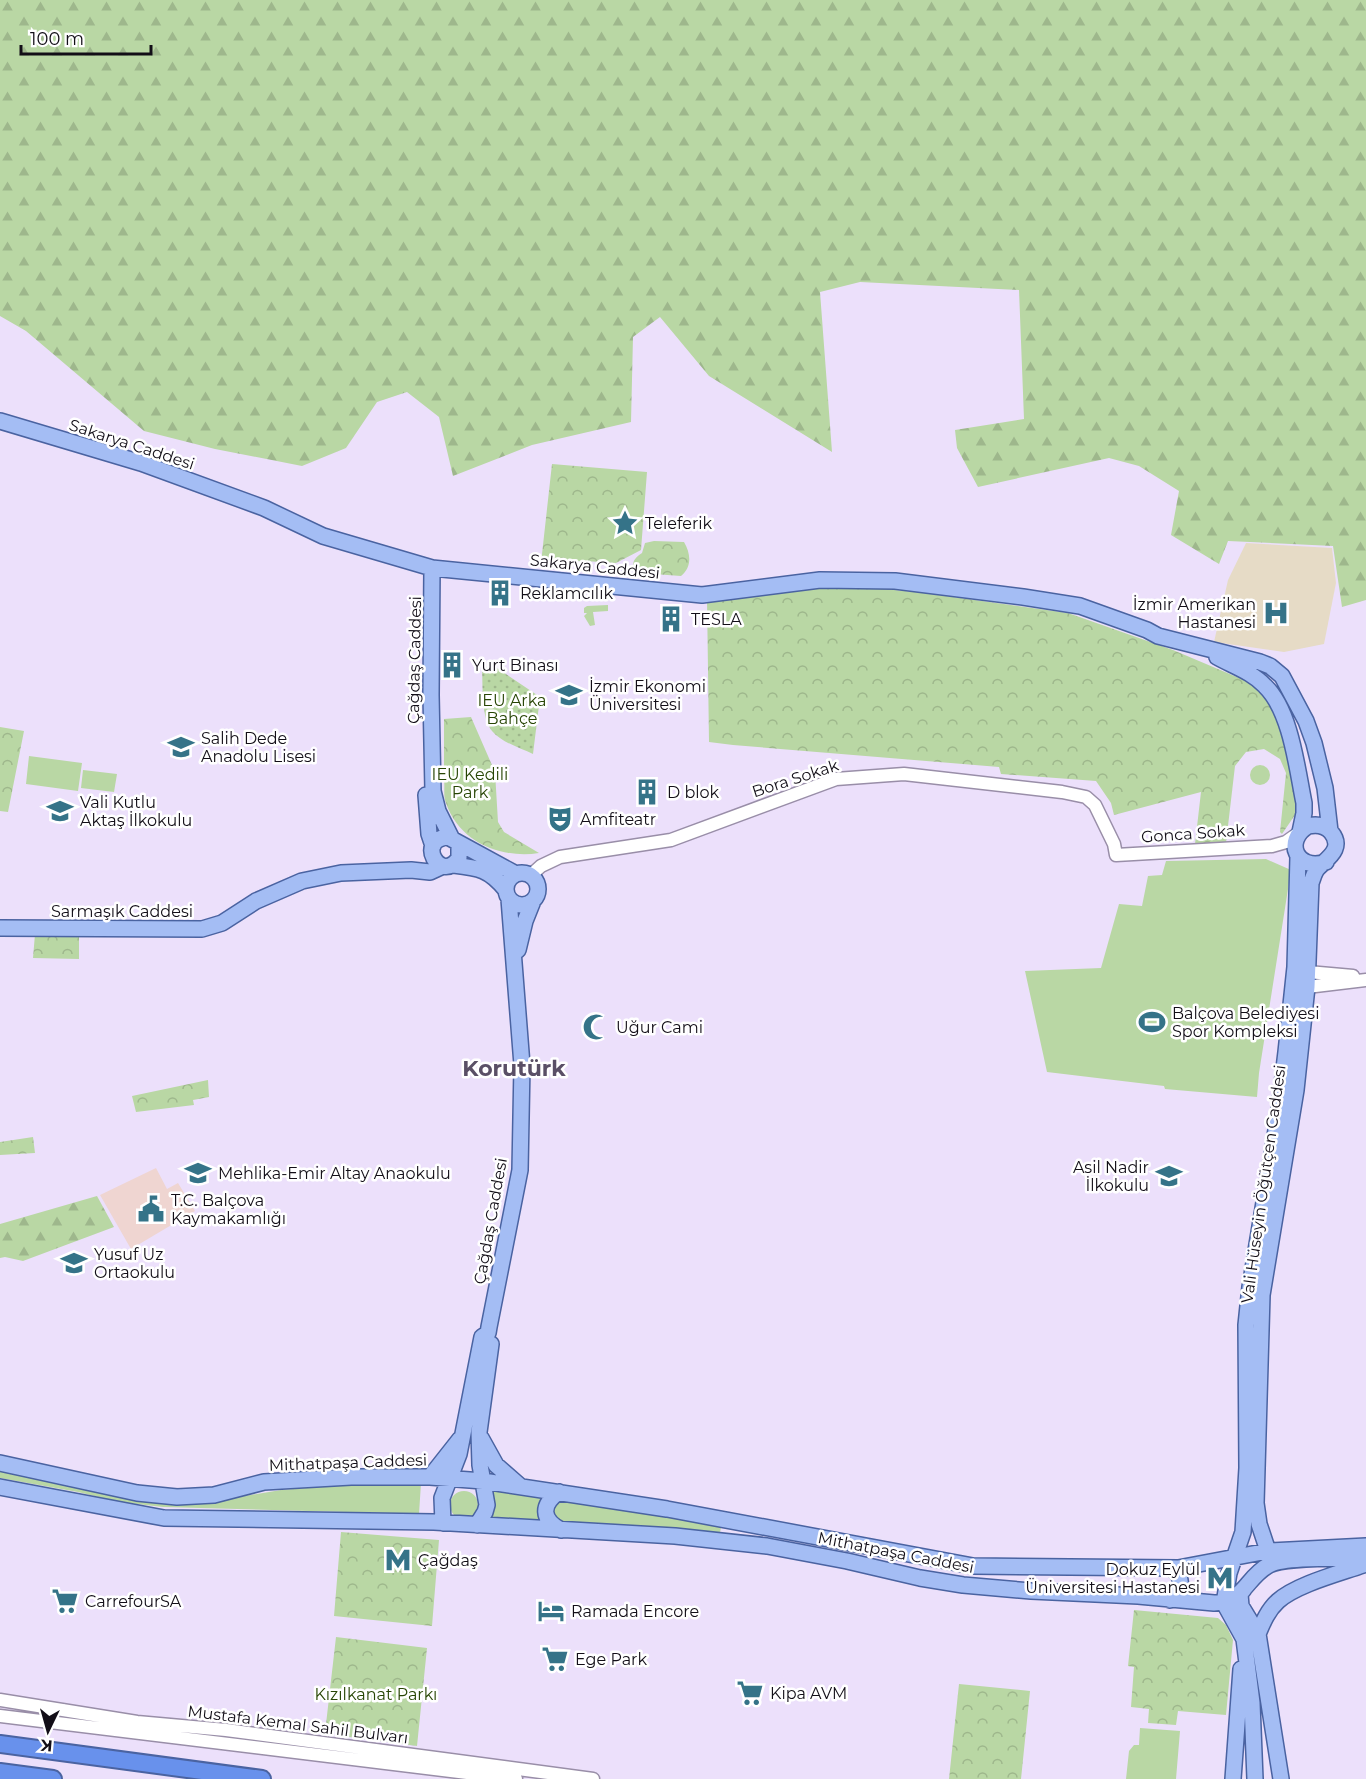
<svg xmlns="http://www.w3.org/2000/svg" width="1366" height="1779" font-family="Montserrat,sans-serif">
<style>
.commercial{fill:#efd5d1}
.medical{fill:#e6dbc6}
.grass{fill:#b9d7a4}
.forest{fill:url(#forest-firs)}
.park{fill:url(#park-crowns)}
.garden{fill:url(#garden-dots)}
.lines{fill:none;stroke-linecap:round;stroke-linejoin:round}
.minor-casing{stroke:#998ea8;stroke-width:15}
.major-casing{stroke:#4a63a1;stroke-width:18}
.highway-casing{stroke:#4a63a1;stroke-width:20}
.minor{stroke:#fff;stroke-width:12}
.major{stroke:#a4bdf4;stroke-width:15}
.highway{stroke:#6891ec;stroke-width:16}
.labels{text-anchor:middle;stroke-width:5;stroke-linejoin:round;paint-order:stroke}
.street-label{font-size:16px;fill:#120e17;stroke:#fff}
.poi-label{font-size:16px;fill:#120e17;stroke:#fff;text-anchor:start}
.park-label{font-size:16px;fill:#274504;stroke:#fff}
.district-label{font-size:22px;font-weight:bold;fill:#5a4f66;stroke:#fff}
</style>
<defs>
<pattern id="forest-firs" width="22" height="20" patternUnits="userSpaceOnUse" patternTransform="scale(1.5)"><rect width="22" height="20" fill="#b9d7a4"/><path d="M5 1l3.5 6h-7zM16 11l3.5 6h-7z" fill="#9eb78c"/></pattern>
<pattern id="park-crowns" width="20" height="18" patternUnits="userSpaceOnUse" patternTransform="scale(1.5)"><rect width="20" height="18" fill="#b9d7a4"/><path d="M2 6a3 3 0 1 1 6 0M12 15a3 3 0 1 1 6 0" fill="none" stroke="#9eb78c"/></pattern>
<pattern id="garden-dots" width="8" height="8" patternUnits="userSpaceOnUse" patternTransform="scale(1.5)"><rect width="8" height="8" fill="#b9d7a4"/><path d="M2 2h.1M6 6h.1" fill="none" stroke="#9eb78c" stroke-width="1.8" stroke-linecap="round"/></pattern>
</defs>
<rect width="100%" height="100%" fill="#ece0fb"/>
<path class="commercial" d="M156,1168l11,21 11,-6 17,28 -64,38 -31,-54z"/>
<path class="medical" d="M1246,543l86,5 4,35 -12,61 -40,8 -70,-10 14,-62z"/>
<path class="grass" d="M608,605v6l-15,1 2,13 -5,1 -6,-10 3,-3h-3v-5l3,-2z
M29,756l53,7 -4,28 -52,-7z
M1250 775a10 10 0 1 1 20 0a10 10 0 1 1-20 0Z
M83,770l34,4 -3,18 -33,-4z
M1266,859l25,11 -32,203 -2,24 -92,-8 -1,-3 -117,-14 -22,-101 76,-3 18,-64 23,2 6,-30 14,-1 4,-14z
M0,1469l195,33 37,-4 49,-8 100,-8 40,1 -2,31 -256,-7 -44,-5 -41,-10 -78,-14z
M450 1505a14 14 0 1 1 28 0a14 14 0 1 1-28 0Z
M490,1491l57,3 -3,28 -57,-1z
M557,1499l87,12 77,16 -1,6 -158,-9 -13,-15z
M1140,1728l40,3 -4,48h-50l3,-28 5,-6h5z"/>
<path class="forest" d="M0,0h1366v600l-24,7 -9,-61 -105,-5 -9,23 -48,-29 8,-44 -40,-25 -30,-8 -131,29 -21,-39 -2,-18 69,-11 -5,-129 -159,-8 -40,10 12,160 -123,-76 -49,-59 -27,20 -2,85 -99,23 -79,31 -14,-59 -32,-25 -30,10 -31,46 -44,18 -87,-17 -71,-18 -118,-100 -26,-15z
M97,1196l17,31 -91,34 -18,-4 -5,1v-34z"/>
<path class="park" d="M552,464l95,8 -6,78 -25,13 -32,-2 -43,2z
M654,541l30,1c7,12 8,25 -3,34l-41,-3 -4,4c-4,-12 -5,-17 6,-24l3,-10z
M844,585l81,8 143,20 105,37 78,33 15,12 13,27 17,74 1,16 -15,22 -2,-2 6,-59 -6,-14 -16,-10 -18,3 -11,14 -9,77 -31,1 6,-52 -87,23 -3,-12 -15,-22 -95,-7 -2,-7 -266,-22 -24,-3 -2,-143z
M471,717l24,55 3,50 6,10 35,21c-38,6 -80,-11 -93,-50 -3,-7 -1,-16 -2,-23 0,-20 0,-40 0,-61z
M0,727l24,4 -16,81 -8,-1z
M35,934l44,1v24l-46,-1z
M208,1080l1,17 -16,3 1,5 -58,7 -4,-16z
M33,1137l2,16 -35,2v-13z
M341,1532l98,8 -7,86 -98,-10z
M1134,1610l84,8 8,7 7,15 -7,75 -48,-4 -2,14 -28,-2 1,-14 -18,-2 3,-40 -6,-1z
M336,1637l91,11 -10,98 -75,-10 -16,-12z
M959,1684l71,7 -9,88h-72z"/>
<path class="garden" d="M491,664l49,33 -7,57c-13,-6 -32,-12 -41,-23 -11,-13 -9,-44 -10,-61z"/>
<g class="lines">
<g class="minor-casing">
<path id="minor" d="M531,875l10,-9 19,-9 111,-17 165,-61 68,-5 158,18 24,5 9,8 19,39 2,11 156,-9 14,-4 14,-10
M1308,972l45,4
M1307,987l59,-7
M0,1700l137,22 89,8 367,49
M0,1716l516,63"/>
</g>
<g class="major-casing">
<path id="major" d="M0,421l141,42 123,45 59,28 109,32 270,27 118,-15 75,1 128,16 57,9 67,24 11,6 102,26 10,4 12,10 24,45 8,22 11,45 5,43
M432,568l-1,127 2,96 5,20 14,28
M1217,657c16,9 35,15 48,29 26,25 32,83 39,117v10l-4,19
M426,795l3,39 4,12
M459,845v13c-19,27 -44,-19 -11,-21l68,37
M453,865c26,3 36,4 53,25
M506 889a16 16 0 1 1 32 0a16 16 0 1 1-32 0Z
M0,928l202,1 20,-6 34,-22 46,-20 39,-8 70,-3 19,2 13,-6
M518,950l7,-29 8,-20
M481,1438l15,27 24,21
M0,1463l137,30 40,4 37,-2 50,-13 87,-5h79l53,4 184,28 306,57 205,2 90,-17 98,-5
M430,1477l30,-38
M0,1487l164,31 270,4 241,14 92,10 80,15 73,17 43,7 68,6 107,5 76,7c31,-1 32,-26 55,-38 18,-9 75,-6 97,-7
M559,1492c-18,13 -18,27 2,38
M443,1523l-1,-25 17,-44 23,-117 6,-4 1,-6 31,-157 2,-105 -13,-166
M477,1525l8,-13 2,-7 -7,-40 -1,-33 12,-88
M1268,1551l-9,-27 -3,-21 6,-208 34,-205 11,-103 4,-104c2,-5 3,-10 6,-14 9,-10 28,-20 14,-37 -6,-7 -14,-8 -23,-6 -25,15 -11,46 18,36
M1244,1589l-4,5 1,12 17,28 23,145
M1170,1600c12,-10 15,-23 1,-32
M1258,1634c5,-12 10,-24 20,-33 19,-17 63,-28 88,-37
M1233,1779l8,-110
M1255,1779l-3,-76 -8,-64 -20,-36 5,-30 14,-41 4,-64 -1,-143 4,-38 28,-169 8,-66 9,-85 3,-110"/>
</g>
<g class="highway-casing">
<path id="highway" d="M0,1744l262,35
M0,1772l53,7"/>
</g>
<use href="#minor" class="minor"/>
<use href="#major" class="major"/>
<use href="#highway" class="highway"/>
</g>
<defs>
<g id="sight-bare" transform="scale(2.07)"><path d="M0-6L1.8-2.2L6-1.7L2.9 1.2L3.7 5.4L0 3.3L-3.7 5.4L-2.9 1.2L-6-1.7L-1.8-2.2Z" fill="#357388" stroke="#fff" stroke-width="2.5" paint-order="stroke"/></g>
<g id="building-bare" transform="scale(2.07)"><path d="M-4-6H4V6H1V3H-1V6H-4ZM-2.5-4.3h1.7v1.8h-1.7ZM.8-4.3h1.7v1.8H.8ZM-2.5-1h1.7V.8h-1.7ZM.8-1h1.7V.8H.8Z" fill="#357388" stroke="#fff" stroke-width="2.5" paint-order="stroke"/></g>
<g id="hospital-bare" transform="scale(2.07)"><path d="M-5-5h3v3.5h4V-5h3V5h-3V1.5h-4V5h-3Z" fill="#357388" stroke="#fff" stroke-width="2.5" paint-order="stroke"/></g>
<g id="university-bare" transform="scale(2.07)"><path d="M0-5L7-2L0 1L-7-2ZM-4 1L0 2.5L4 1V4Q0 6-4 4Z" fill="#357388" stroke="#fff" stroke-width="2.5" paint-order="stroke"/></g>
<g id="school-bare" transform="scale(2.07)"><path d="M0-5L7-2L0 1L-7-2ZM-4 1L0 2.5L4 1V4Q0 6-4 4Z" fill="#357388" stroke="#fff" stroke-width="2.5" paint-order="stroke"/></g>
<g id="theatre-bare" transform="scale(2.07)"><path d="M-5-5.5Q0-4 5-5.5V0Q5 5 0 6Q-5 5-5 0ZM-3.3-2.5H-1v1.5H-3.3ZM1-2.5H3.3v1.5H1ZM-2.8 1Q0 5.5 2.8 1Z" fill="#357388" stroke="#fff" stroke-width="2.5" paint-order="stroke"/></g>
<g id="stadium-bare" transform="scale(2.07)"><path d="M0-5a6.5 5 0 1 0 0 10a6.5 5 0 1 0 0-10ZM-3.5-1.8h7v3.6h-7Z" fill="#357388" stroke="#fff" stroke-width="2.5" paint-order="stroke"/></g>
<g id="mosque-bare" transform="scale(2.07)"><path d="M3.5-4.9A6 6 0 1 0 3.5 4.9A5 5 0 1 1 3.5-4.9Z" fill="#357388" stroke="#fff" stroke-width="2.5" paint-order="stroke"/></g>
<g id="civic-bare" transform="scale(2.07)"><path d="M-.6-6.5H3V-4.5H.6V-3L4-1V1h2V6H-6V1h2V-1L-.6-3ZM-1.2 2.5V6h2.4V2.5Z" fill="#357388" stroke="#fff" stroke-width="2.5" paint-order="stroke"/></g>
<g id="metro-bare" transform="scale(2.07)"><path d="M-5.5 5V-5H-3L0 0L3-5H5.5V5H3V-.5L0 4L-3-.5V5Z" fill="#357388" stroke="#fff" stroke-width="2.5" paint-order="stroke"/></g>
<g id="supermarket-bare" transform="scale(2.07)"><path d="M-6-5.5h2.5l.6 2H6L4.5 2H-2.5L-4.4-4H-6ZM-1.5 3.2a1.3 1.3 0 1 0 .1 0ZM3 3.2a1.3 1.3 0 1 0 .1 0Z" fill="#357388" stroke="#fff" stroke-width="2.5" paint-order="stroke"/></g>
<g id="hotel-bare" transform="scale(2.07)"><path d="M-6-4.5h1.5V1H6V5H4.5V3h-9V5H-6ZM-4 0a1.8 1.8 0 1 1 3.6 0ZM.5 0V-2.5h3Q6-2.5 6 0Z" fill="#357388" stroke="#fff" stroke-width="2.5" paint-order="stroke"/></g>
</defs>
<g fill-rule="evenodd">
<use href="#sight-bare" x="625" y="523"/>
<use href="#building-bare" x="500" y="593"/>
<use href="#hospital-bare" x="1276" y="613"/>
<use href="#building-bare" x="671" y="619"/>
<use href="#building-bare" x="452" y="665"/>
<use href="#university-bare" x="569" y="695"/>
<use href="#school-bare" x="181" y="747"/>
<use href="#building-bare" x="647" y="792"/>
<use href="#school-bare" x="60" y="811"/>
<use href="#theatre-bare" x="560" y="819"/>
<use href="#stadium-bare" x="1152" y="1022"/>
<use href="#mosque-bare" x="596" y="1027"/>
<use href="#school-bare" x="198" y="1173"/>
<use href="#school-bare" x="1169" y="1176"/>
<use href="#civic-bare" x="151" y="1209"/>
<use href="#school-bare" x="74" y="1263"/>
<use href="#metro-bare" x="398" y="1560"/>
<use href="#metro-bare" x="1220" y="1578"/>
<use href="#supermarket-bare" x="65" y="1601"/>
<use href="#hotel-bare" x="551" y="1611"/>
<use href="#supermarket-bare" x="555" y="1659"/>
<use href="#supermarket-bare" x="750" y="1693"/>
</g>
<g class="labels">
<g class="street-label">
<text transform="translate(132 444) rotate(18)" y="6">Sakarya Caddesi</text>
<text transform="translate(595 566) rotate(6)" y="6">Sakarya Caddesi</text>
<text transform="translate(414 660) rotate(-89)" y="6">Çağdaş Caddesi</text>
<text transform="translate(795 778) rotate(-18)" y="6">Bora Sokak</text>
<text transform="translate(1193 833) rotate(-4)" y="6">Gonca Sokak</text>
<text x="122" y="917">Sarmaşık Caddesi</text>
<text transform="translate(1263 1184) rotate(-82)" y="6">Vali Hüseyin Öğütçen Caddesi</text>
<text transform="translate(490 1221) rotate(-80)" y="6">Çağdaş Caddesi</text>
<text transform="translate(348 1462) rotate(-2)" y="6">Mithatpaşa Caddesi</text>
<text transform="translate(896 1552) rotate(11)" y="6">Mithatpaşa Caddesi</text>
<text transform="translate(298 1724) rotate(7)" y="6">Mustafa Kemal Sahil Bulvarı</text>
</g>
<g class="poi-label">
<text x="645" y="529">Teleferik</text>
<text x="520" y="599">Reklamcılık</text>
<text x="1256" y="610" text-anchor="end">İzmir Amerikan<tspan x="1256" dy="18">Hastanesi</tspan></text>
<text x="691" y="625">TESLA</text>
<text x="472" y="671">Yurt Binası</text>
<text x="589" y="692">İzmir Ekonomi<tspan x="589" dy="18">Üniversitesi</tspan></text>
<text x="201" y="744">Salih Dede<tspan x="201" dy="18">Anadolu Lisesi</tspan></text>
<text x="667" y="798">D blok</text>
<text x="80" y="808">Vali Kutlu<tspan x="80" dy="18">Aktaş İlkokulu</tspan></text>
<text x="580" y="825">Amfiteatr</text>
<text x="1172" y="1019">Balçova Belediyesi<tspan x="1172" dy="18">Spor Kompleksi</tspan></text>
<text x="616" y="1033">Uğur Cami</text>
<text x="1149" y="1173" text-anchor="end">Asil Nadir<tspan x="1149" dy="18">İlkokulu</tspan></text>
<text x="218" y="1179">Mehlika-Emir Altay Anaokulu</text>
<text x="171" y="1206">T.C. Balçova<tspan x="171" dy="18">Kaymakamlığı</tspan></text>
<text x="94" y="1260">Yusuf Uz<tspan x="94" dy="18">Ortaokulu</tspan></text>
<text x="418" y="1566">Çağdaş</text>
<text x="1200" y="1575" text-anchor="end">Dokuz Eylül<tspan x="1200" dy="18">Üniversitesi Hastanesi</tspan></text>
<text x="85" y="1607">CarrefourSA</text>
<text x="571" y="1617">Ramada Encore</text>
<text x="575" y="1665">Ege Park</text>
<text x="770" y="1699">Kipa AVM</text>
</g>
<g class="park-label">
<text x="512" y="706">IEU Arka<tspan x="512" dy="18">Bahçe</tspan></text>
<text x="470" y="780">IEU Kedili<tspan x="470" dy="18">Park</tspan></text>
<text x="376" y="1700">Kızılkanat Parkı</text>
</g>
<g class="district-label">
<text x="514" y="1076">Korutürk</text>
</g>
</g>
<g transform="translate(48 1731) rotate(185)" stroke="#ffffff" stroke-width="4.5" paint-order="stroke">
<path d="M0-4.5L10 22L0 15L-10 22Z" fill="#120e17"/>
<text y="-9" font-size="16" font-weight="bold" text-anchor="middle" fill="#120e17">K</text>
</g>
<path d="M21 45v9h130v-9" fill="none" stroke="#120e17" stroke-width="3"/>
<text x="30" y="45" font-size="18" fill="#120e17" stroke="#ffffff" stroke-width="4.5" paint-order="stroke">100 m</text>
</svg>
